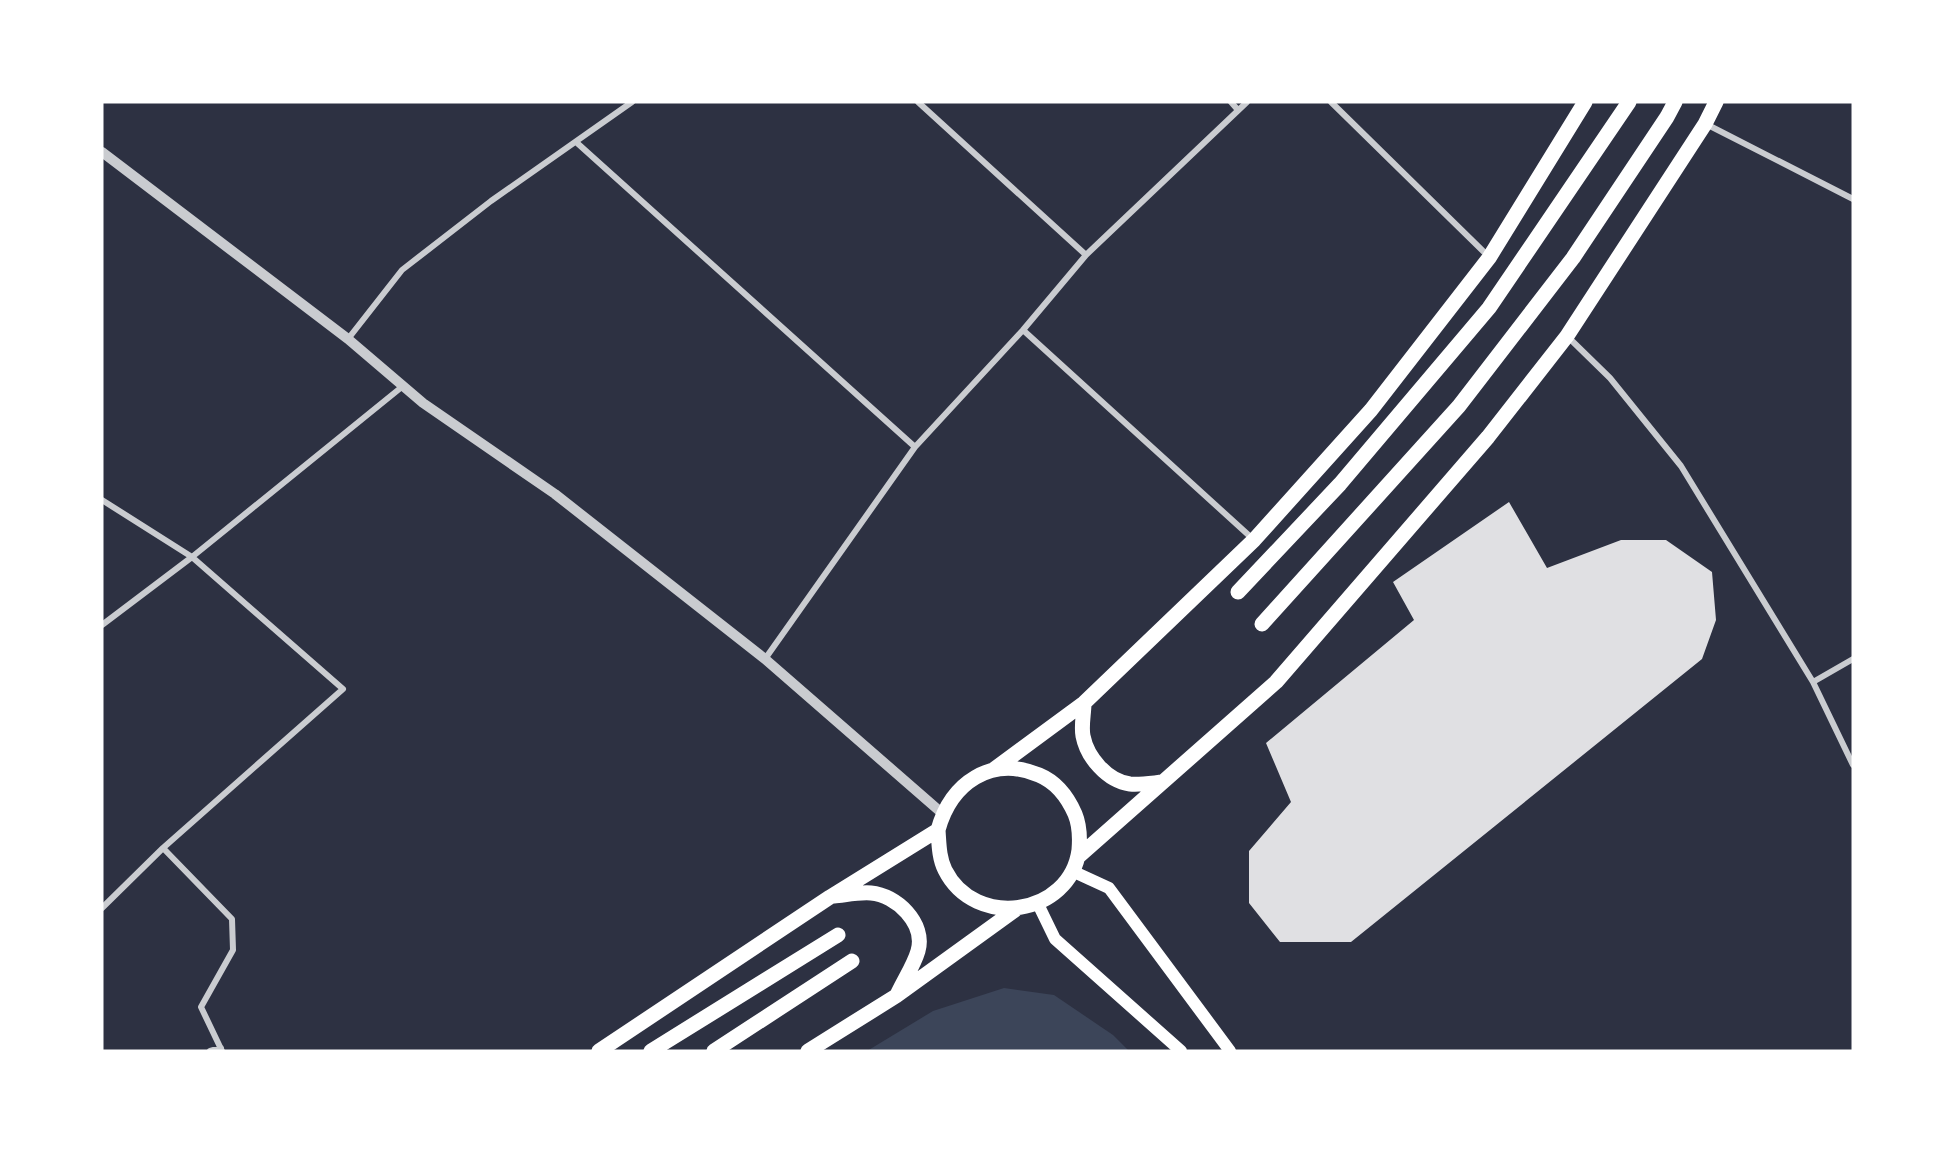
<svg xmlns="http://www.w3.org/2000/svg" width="1955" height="1153" font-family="'Nunito Sans',sans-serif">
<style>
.green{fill:#3c4559}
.building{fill:#e0e0e3}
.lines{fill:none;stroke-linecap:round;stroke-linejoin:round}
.minor{stroke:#caccd0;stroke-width:6}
.tertiary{stroke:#caccd0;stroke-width:10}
.secondary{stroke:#fff;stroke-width:12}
.primary{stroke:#fff;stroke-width:15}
</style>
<rect width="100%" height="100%" fill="#2d3142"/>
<path class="green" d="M1004,988l50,7 59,40 16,16h-262l66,-40z"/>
<path class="building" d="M1509,502l38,66 74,-28h45l46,32 4,48 -14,39 -351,283h-71l-31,-39v-52l42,-49 -25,-59 148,-123 -21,-38z"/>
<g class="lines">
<path class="minor" d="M918,102l168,153
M1231,102l7,8
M1331,102l158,155
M1706,124l147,75
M576,142l339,305
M1023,330l231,210
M1567,336l43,42 71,88 132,216 40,83
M348,339l54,-69 89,-69 141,-99
M102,500l90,57 151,132 -180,159 -61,60
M102,625l90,-68 211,-171
M765,659l150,-212 108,-117 63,-75 161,-153
M1813,682l40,-23
M163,848l69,71 1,31 -32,57 21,44
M210,1051l11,-3"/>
<path class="tertiary" d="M102,152l246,187 75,64 132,91 210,165 178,155"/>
<path class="secondary" d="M1072,871l37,17 121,163
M1038,904l17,35 126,112"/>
<path class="primary" d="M1238,592l102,-108 149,-176 140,-206
M1262,624l197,-218 114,-148 94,-141 8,-15
M1084,703c0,10 -3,23 -1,33 4,21 24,45 47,48 10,1 22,-1 33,-2
M993,770l91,-67 170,-163 117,-130 118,-152 96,-156
M1078,857l198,-175 212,-245 79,-101 138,-212 11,-22
M834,896c11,-1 25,-4 37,-3 25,2 55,30 47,58 -4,14 -14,29 -20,42
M599,1051l231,-154 108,-67c13,-47 53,-75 101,-55 17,7 29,23 36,39 5,12 5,24 4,36 -9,66 -104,80 -134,20 -6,-12 -6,-26 -7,-40
M651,1051l187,-116
M714,1051l138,-90
M808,1051l88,-55 119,-86"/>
</g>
<rect width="1955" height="1153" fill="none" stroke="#ffffff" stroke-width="207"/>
</svg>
